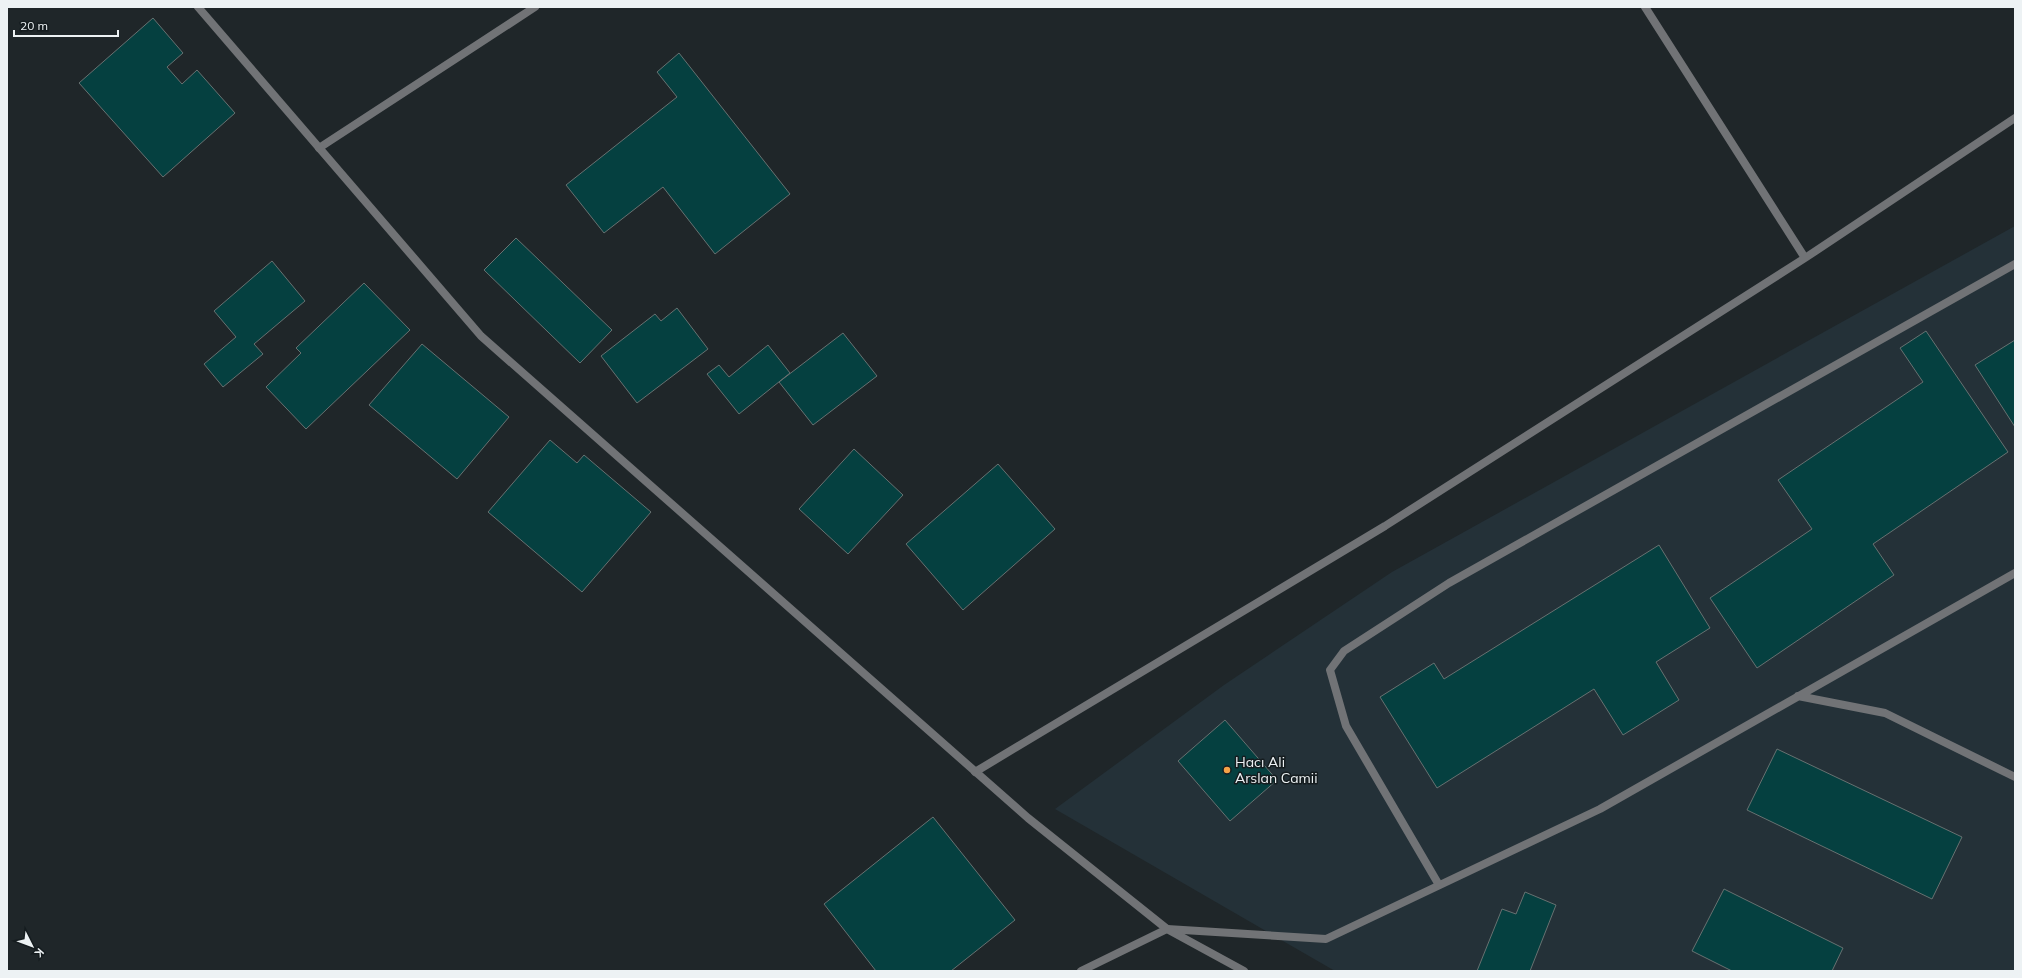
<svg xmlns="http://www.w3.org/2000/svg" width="2022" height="978" font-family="Mulish,sans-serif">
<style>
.built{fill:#243138}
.building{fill:#054040;stroke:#677171}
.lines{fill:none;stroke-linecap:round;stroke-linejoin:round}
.service{stroke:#717376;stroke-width:8}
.minor{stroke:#717376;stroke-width:8}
.tertiary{stroke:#717376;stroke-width:8}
.poi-dot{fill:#f6a247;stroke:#151c1f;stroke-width:1.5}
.labels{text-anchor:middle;stroke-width:3;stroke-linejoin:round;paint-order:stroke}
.poi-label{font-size:14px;fill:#edf2f4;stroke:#151c1f;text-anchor:start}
</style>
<rect width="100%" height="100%" fill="#1f2629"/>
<path class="built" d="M2015,226v745h-680l-280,-162 169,-124 168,-113z"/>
<path class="building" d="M153,18l30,35 -16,14 15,17 15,-14 38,43 -72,64 -84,-94z
M679,53l111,141 -75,60 -52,-67 -59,46 -38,-48 111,-88 -20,-25z
M516,238l96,92 -32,33 -96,-93z
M272,261l33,40 -51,43 9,10 -40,33 -19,-23 32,-27 -22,-26z
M364,283l46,47 -104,99 -40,-42 35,-34 -5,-5z
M677,308l31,41 -71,54 -36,-47 54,-42 6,7z
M1926,331l82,121 -135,92 21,31 -137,93 -47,-70 102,-69 -34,-49 145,-98 -23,-34z
M843,333l34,43 -64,49 -34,-43z
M2015,340v87l-40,-62z
M422,344l87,73 -52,62 -88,-74z
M768,345l22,28 -51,41 -32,-40 12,-9 10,12z
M550,440l27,23 7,-8 67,57 -69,80 -94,-80z
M854,449l49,46 -55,59 -49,-45z
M998,464l57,65 -92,81 -57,-66z
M1659,545l51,83 -54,34 23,38 -56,35 -29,-46 -157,99 -57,-91 54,-34 10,16z
M1225,720l52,60 -47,41 -52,-60z
M1777,749l185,88 -30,62 -185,-89z
M933,817l82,103 -64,51h-75l-52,-67z
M1724,889l119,59 -11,23h-100l-40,-20z
M1525,892l31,13 -26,66h-53l25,-62 14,5z"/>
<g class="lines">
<path class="service" d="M1798,696l87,17 130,64
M1439,885l-93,-159 -16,-56 14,-19 105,-68 566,-319
M1167,929l159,10 274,-130 415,-236"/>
<path class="minor" d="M1645,7l160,251
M319,148l216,-141
M975,772l410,-246 420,-268 210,-140
M1081,971l86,-42"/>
<path class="tertiary" d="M198,7l283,329 547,482 139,111 77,42"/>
</g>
<circle class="poi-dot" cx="1227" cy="770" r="4"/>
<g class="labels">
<g class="poi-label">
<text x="1235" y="767">Hacı Ali<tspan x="1235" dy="16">Arslan Camii</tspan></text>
</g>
</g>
<rect width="2022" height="978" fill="none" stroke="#edf2f4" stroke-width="16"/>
<g transform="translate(32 946) rotate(132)" stroke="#151c1f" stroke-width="3" paint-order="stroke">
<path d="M0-3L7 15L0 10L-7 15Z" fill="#edf2f4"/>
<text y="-6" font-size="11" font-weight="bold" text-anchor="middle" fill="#edf2f4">K</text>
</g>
<path d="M14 30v6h104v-6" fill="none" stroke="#edf2f4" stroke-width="2"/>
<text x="20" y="30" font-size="12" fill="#edf2f4" stroke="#151c1f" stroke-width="3" paint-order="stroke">20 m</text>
</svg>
